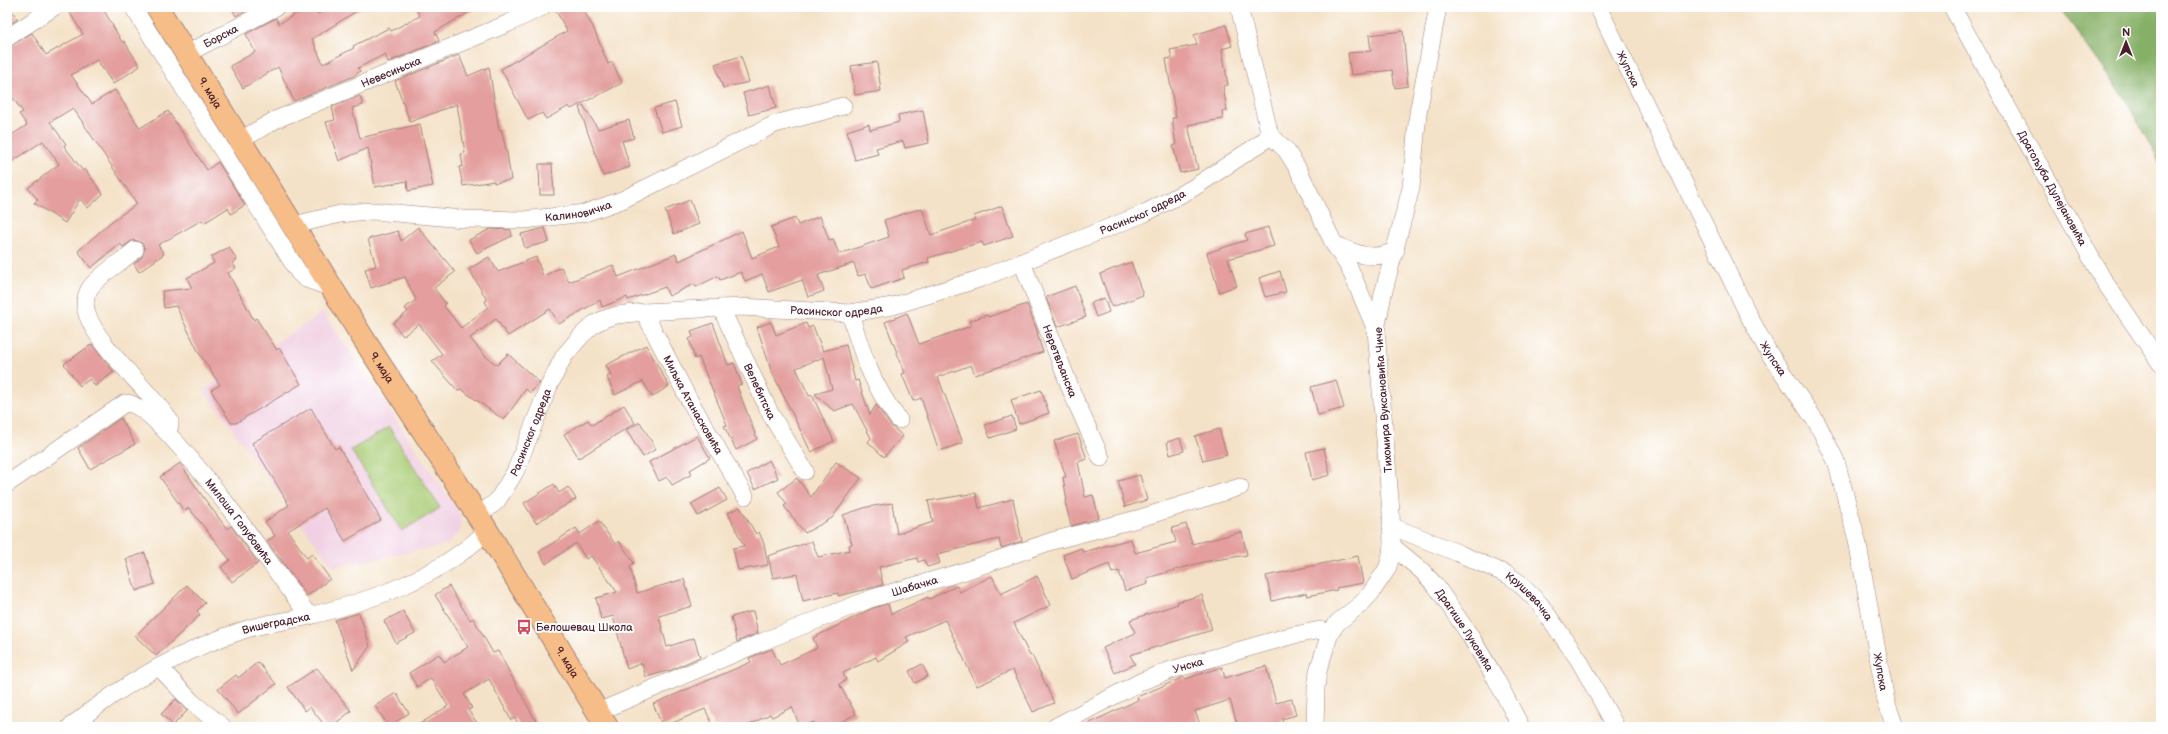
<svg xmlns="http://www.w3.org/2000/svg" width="2168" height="734" font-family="'Balsamiq Sans',sans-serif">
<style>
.built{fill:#f1d0e3}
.green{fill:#a9cc75;stroke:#7a7650}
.forest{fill:#86b066;stroke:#686848}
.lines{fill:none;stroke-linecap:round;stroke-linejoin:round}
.stream{stroke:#52a7ce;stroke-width:5}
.building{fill:#e39e9d}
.minor-casing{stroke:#9f807a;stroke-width:18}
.major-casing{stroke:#9f807a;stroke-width:24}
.minor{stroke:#fff;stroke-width:17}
.major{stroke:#f7bd88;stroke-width:22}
.labels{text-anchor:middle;stroke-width:4;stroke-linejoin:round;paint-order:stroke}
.street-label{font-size:11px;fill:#4a1f2b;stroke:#fff}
.poi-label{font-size:11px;fill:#4a1f2b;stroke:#fff;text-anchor:start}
</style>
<rect width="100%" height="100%" fill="#fff"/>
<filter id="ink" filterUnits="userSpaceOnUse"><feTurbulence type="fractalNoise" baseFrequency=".025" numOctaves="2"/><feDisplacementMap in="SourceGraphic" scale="8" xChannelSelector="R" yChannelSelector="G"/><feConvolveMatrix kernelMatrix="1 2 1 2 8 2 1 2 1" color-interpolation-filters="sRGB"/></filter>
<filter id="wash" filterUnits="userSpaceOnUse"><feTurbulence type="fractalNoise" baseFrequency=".012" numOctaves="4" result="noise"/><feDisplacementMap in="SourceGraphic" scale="16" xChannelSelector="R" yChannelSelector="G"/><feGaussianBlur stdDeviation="0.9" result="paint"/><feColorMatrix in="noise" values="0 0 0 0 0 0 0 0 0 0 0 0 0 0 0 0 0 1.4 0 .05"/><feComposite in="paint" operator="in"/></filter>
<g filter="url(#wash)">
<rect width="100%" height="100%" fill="#f4e2c8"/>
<path class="built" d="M323,312l138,204 -2,17 -13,12 -113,22 -129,-177z"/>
<path class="green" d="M389,427l51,81 -38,23 -51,-81z"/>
<path class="forest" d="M2059,7h102v158l-37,-68z"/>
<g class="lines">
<path class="stream" d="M7,721l5,6"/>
</g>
<g id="blocks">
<path class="building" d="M7,7h2l9,12 -11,7z
M80,7h22l20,35 2,-1 16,25 -27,18 -16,-24 -26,15 21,29 23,-14 25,38 28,-17 39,59 11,-8 27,43 -14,9 -3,-6 -24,15 -2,-3 -44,25 6,9 -25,18 -5,-8 8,-7 3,-8 -2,-5 -5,-3 -5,-1 -10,7 -3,-3 -29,24 -13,-17 34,-30 25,-17 -64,-96 -23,14 16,22 -2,2 19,25 2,-2 18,25 -15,14 -8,-9 -15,24 -31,-20 4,-3 -10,-12 31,-24 -16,-23 -36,24v-27l20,-13 -8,-11 4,-2 -16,-22v-42l25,-15 14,22 37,-21 -13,-21z
M231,7h23l-18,9z
M306,7h7l5,7 12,-7h33l-51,32 11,25 31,-16 -1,-2 36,-18 2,3 29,-15 -5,-9h63l-43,25 4,9 -51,21 -3,-8 -27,14 2,3 -6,5 -60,25 -16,-34 -35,21 -13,-22 25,-14 -9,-18 30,-16 3,6z
M554,7h28l11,20 15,37 4,-2 10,21 -51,26 -2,-3 -23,13 -4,-6 -14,7 -27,-51 66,-38z
M1226,25l6,21 -10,3 6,36 -5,1 4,25h-5l1,8 -35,6 10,44 -18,4 -7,-27 3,-1 -4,-27h4l-10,-59 6,-1 -2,-8 27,-5 -3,-10z
M1403,31l5,55 -13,2 -3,-18 -41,5 -3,-22 23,-2 -2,-16z
M459,55l9,21 21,-9 10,63 2,-1 6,24 4,27 -17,3v-2l-31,5 -4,-19 4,-1 -2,-12 4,-1 -8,-49 -47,18 -15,-41z
M741,56l8,26 -26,6 -8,-24z
M877,62l4,29 -26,4 -4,-29z
M770,85l6,23 -27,7 -6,-22z
M360,96l3,9 -11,3 8,30 60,-14 13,62 -25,5 -1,-10 -32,6 -7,-39 -29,13 -13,-39 9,-2 -3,-13z
M675,102l7,24 -20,6 -8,-24z
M583,105l15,24 31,-9 5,18 -12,3 8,26 -27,9 -24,-69z
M923,110l6,33 -24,5 -2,-7 -27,7 2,6 -23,6 -8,-29 22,-7 1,6 29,-8 -1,-7z
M539,164h13l2,31h-14z
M690,200l9,24 -25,10 -9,-24z
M1002,206l11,30 -29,10 -2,-4 -54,16 1,4 -27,8 2,8 -33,11 -5,-15 -8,2 -4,-13 -36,12 6,16 -16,6 -6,-17 -33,12 -7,-18 -17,7 -4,-9 -21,8 -2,-4 -22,11 -2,-3 -25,12 -4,-9 -37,13 -1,-3 -25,10 -2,-7 -41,24 -9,-15 -42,27 -12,-17 -26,19 15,18 12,9 11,-11 32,29 -10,10 -4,-4 -22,31 -43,-31 -3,2 -26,-30 10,-7 -23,-30 -16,12 -10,-13 15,-11 -3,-4 11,-8 -11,-23 -34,11 -6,-19 11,-3 -8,-27 30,-8 3,10 17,-14 37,45 -21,16 12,16 -2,2 17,22 27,-21 -3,-6 2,-1 -18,-31 20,-12 9,15 38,-15 7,19 18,-9 8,15 44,-17 5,12 58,-23 3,7 63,-30 10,27 27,-11 -8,-20 24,-9 3,7 22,-9 9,24 4,-1 6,15 50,-17 -5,-17 38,-12 9,27 44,-15 -1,-4z
M1268,227l6,19 -46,13 9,27 -18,6 -12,-39 40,-13 -2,-6z
M545,228l4,14 -24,6 -4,-14z
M490,229l21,1 1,6 -35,17 -8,-13z
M229,247l8,13 -5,3 4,5 -8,5 26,47 2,-2 21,32 2,-2 22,36 -65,39h-5l-20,-33 9,-5 -21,-32 -23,-47 -12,2 -2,-17 30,-3 -5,-10 27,-15 -3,-6z
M1131,262l12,33 -31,12 -12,-33z
M1280,271l6,21 -21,5 -6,-19z
M1075,286l11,31 -29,10 -11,-30z
M1104,298l5,14 -13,5 -5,-14z
M1027,304l11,29 -1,1 6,18 -68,23 -4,-10 -33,12 25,66 -24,8 -18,-53 -8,3 -11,-27 3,-1 -20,-51 22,-9 12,31 52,-18 -2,-5 18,-6 1,2z
M771,322l5,13 30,-12 2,5 5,-2 10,25 23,-6 9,36 3,-1 12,35 6,-10 15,21 12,10 -19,21 -16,-15 3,-4 -18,-34 -19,7 -19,-17 17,-5 -8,-32 -28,11 13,28 3,-1 22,46 -23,11 -40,-82 -14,-43z
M713,323l15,42 6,-2 8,21 -5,2 20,53 -21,11 -12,-24 3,-1 -28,-68 -4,2 -6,-20 4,-2 -2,-6z
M92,344l22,28 -19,14 -5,-7 -10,7 -16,-22z
M646,345l23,41 -17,11 -9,-16 -28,14 -8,-18 4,-2 -5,-10z
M1336,380l8,28 -26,7 -7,-28z
M1041,390l8,23 -30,11 -8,-24z
M624,405l11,18 -56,35 -15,-24 24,-14 4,5z
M311,408l24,41 4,-2 42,73 -36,21 -20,-33 -37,23 19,27 5,-4 18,25 -23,17 -40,-55 8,-5 -10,-14 24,-17 -37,-62z
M1012,416l4,13 -26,9 -5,-13z
M121,418l14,26 -45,25 -12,-21z
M640,422l16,27 -13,8 -17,-27z
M1219,429l8,26 -24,6 -8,-25z
M1078,434l9,25 -9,3 7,35 8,-2 6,23 -28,8 -6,-25h2l-4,-24h3l-12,-36z
M697,436l13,22 -20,12 2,4 -20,11 -5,-8 -8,4 -10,-19z
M1180,438l4,13 -14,4 -3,-13z
M1324,448l6,27 -18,5 -6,-28z
M769,460l9,18 -23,11 -8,-16z
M836,462l25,16 -29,40 -27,15 -21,-27 3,-2 -9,-12 19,-14 14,19z
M180,463l23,34 24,32 4,-3 27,37 -26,19 -11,-15 9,-7 -41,-52 -5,3 -24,-34z
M1140,475l7,25 -22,7 -7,-26z
M554,484l5,9 9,-6 8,12 -40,24 -12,-20z
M720,488l7,12 -29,16 -7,-12z
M976,493l3,15 34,-9 9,42 -21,7 -2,-9 -62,15 3,9 -13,4 -3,-7 -6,2 -1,-4 -38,9 4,18 -45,11v-3l-35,8 -6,-27 -24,4 -5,-22 44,-15 6,16 32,-7 -1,-5 3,-1 -9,-29 24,-8 25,-4 5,31 36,-12 -5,-21z
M740,507l16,27 3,-2 5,12 4,21 -30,5 -5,-22 11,-2 -16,-33z
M599,521l16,23 4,-3 15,22 -4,3 7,27 47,-14 8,27 -33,10 8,31 27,-9 6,19 -29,13 -25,7 -4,-14 -15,6 -14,-53 -12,3 -5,-21 21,-6 -26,-36 -5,3 -10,-16 -30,21 -7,-12 37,-24 4,6z
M1186,524l6,20 50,-12 5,23 -44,7 -56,16 1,6 -23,7 -6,-20 -7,2 -3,-9 -37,15 -9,-24 18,-7 2,4 48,-13 4,14 41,-11 -4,-14z
M145,553l10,31 -19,7 -10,-32z
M1358,556l5,27 -27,5 1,2 -30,6 -1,-3 -34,8 -6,-25z
M992,576l9,18 36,-18 14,29 -37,18 16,33 2,-1 22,48 -21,9 -20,-42 -36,16 -32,-66 -39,17 3,5 -31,19 -2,-4 -33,16 3,7 -7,4 17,30 -24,13h-15l-3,-5 -14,5 -8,-20 -20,10 -2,-3 -24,13h-32l-9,-18 -42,18 -10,-23 98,-42 -2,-4 23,-9 8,16 37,-17 -4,-10 60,-30 15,-4 3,10 37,-17 1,2 28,-13 3,6z
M187,585l18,18 -8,8 3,4 -44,41 -21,-20z
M449,586l21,34 3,-2 20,35 5,-2 41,76h-19l-5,-9 -4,2 -22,-41 -25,15 8,14 -4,2 12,17h-65l33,-21 -17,-28 -14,9 -8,-14 30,-19 5,8 24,-15 -33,-52z
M1202,595l10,35 -82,25 5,9 -20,9 -12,-25 32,-15 -5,-13 48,-16 -1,-2z
M403,611l12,22 -19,10 -12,-22z
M753,611l5,22 -21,9 -6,-25z
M359,613l11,33 -17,24 -18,-50z
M258,662l18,22 -38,30 -20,-25 18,-14 2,3z
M922,664l6,12 -13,7 -6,-12z
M1266,666l10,37 16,-4 4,16 -14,4 2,8h-46l-8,-27 -35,11 6,16h-120l57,-27 -1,-3 47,-20 1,2 37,-12 3,11z
M317,668l34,43 -20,16h-5l-16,-20 -5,4 -17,-24z
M396,693l13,20 -20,14 -14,-21z
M176,699l11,12 -14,14 -12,-11z"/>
</g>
</g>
<g filter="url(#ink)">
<use href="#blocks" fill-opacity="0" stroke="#9f807a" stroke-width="1"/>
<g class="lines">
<g class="minor-casing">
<g id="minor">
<path d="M133,7l166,266 7,6 26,9"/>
<path d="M1239,7l31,128 16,15 12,19 36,75 15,23 27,63"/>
<path id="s1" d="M1598,7l153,313 18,33 48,70 19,38 21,79 29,161 9,26"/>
<path id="s2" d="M1952,7l152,274 57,83"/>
<path d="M7,38l47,-31"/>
<path id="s3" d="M186,54l90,-47"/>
<path id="s4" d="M241,140l34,-20 234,-97 33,-16"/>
<path id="s5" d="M294,225l46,-11 17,-2 16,-1 90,8 61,1 61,-7 37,-13 153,-76 68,-18"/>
<path d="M1334,244c21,10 40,18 62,6"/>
<path d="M135,250c-10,9 -38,27 -45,38 -5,8 -6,17 -3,26 13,36 61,74 83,107v5l-3,5"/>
<path id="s6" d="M1022,262l51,133 28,63"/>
<path id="s7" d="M721,308l50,107 34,56"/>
<path id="s8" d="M644,312l43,84 58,100"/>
<path d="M850,313c12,41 23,74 49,107"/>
<path id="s9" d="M7,484l118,-81c35,-2 158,179 184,213"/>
<path id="s10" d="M478,516l19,-15 18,-29 34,-86 15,-30 17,-20 13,-12 10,-5 13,-4 27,-3 96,-5 110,6 43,-7 86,-27 164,-65 50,-26 68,-45 9,-8"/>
<path id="s11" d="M1391,526l67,27 50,22 10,7 21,21 40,57 37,67"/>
<path id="s12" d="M1392,546l29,24 15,16 33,48 27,45 25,48"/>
<path d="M159,667l34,36 30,24"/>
<path id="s13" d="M598,712l166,-71 106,-42 95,-28 87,-30 85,-22 103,-32"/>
<path id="s14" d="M70,727c53,-43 111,-77 177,-98 20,-6 41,-8 62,-13 65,-16 129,-38 178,-85"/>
<path id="s15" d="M1055,727l85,-45 31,-12 119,-34 30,-6 10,3"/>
<path d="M1315,727l1,-39 2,-17 12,-38 8,-11 23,-18 10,-11 16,-24 3,-9 2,-14 -1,-34 -15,-182 7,-36 28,-106 7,-75 20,-106"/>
</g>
</g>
<g class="major-casing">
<g id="major">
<path id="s16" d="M157,7l206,331 115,178 129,211"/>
</g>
</g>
<use href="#minor" class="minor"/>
<use href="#major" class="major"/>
</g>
</g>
<defs>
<g id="bus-bare" transform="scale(1.2)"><path d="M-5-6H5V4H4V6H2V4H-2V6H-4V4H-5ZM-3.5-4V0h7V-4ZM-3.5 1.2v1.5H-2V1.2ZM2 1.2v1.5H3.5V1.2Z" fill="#d1495b" stroke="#fff" stroke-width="2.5" paint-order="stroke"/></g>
</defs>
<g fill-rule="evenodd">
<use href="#bus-bare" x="524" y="627"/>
</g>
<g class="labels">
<g class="street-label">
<text dy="4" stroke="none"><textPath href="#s3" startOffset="39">Борска</textPath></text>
<text dy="4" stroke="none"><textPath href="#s1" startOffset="69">Жупска</textPath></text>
<text dy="4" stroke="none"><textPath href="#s4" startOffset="165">Невесињска</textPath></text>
<text dy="4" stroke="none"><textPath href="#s16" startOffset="101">9. маја</textPath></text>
<text dy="4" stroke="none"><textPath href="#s2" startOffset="207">Драгољуба Дулејановића</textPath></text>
<text dy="4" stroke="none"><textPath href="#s5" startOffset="287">Калиновичка</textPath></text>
<text dy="4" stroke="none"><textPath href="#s10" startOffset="797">Расинског одреда</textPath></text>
<text dy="4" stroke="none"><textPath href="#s10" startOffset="473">Расинског одреда</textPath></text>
<text dy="4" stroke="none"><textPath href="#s1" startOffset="393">Жупска</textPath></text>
<text dy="4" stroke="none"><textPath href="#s6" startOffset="106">Неретвљанска</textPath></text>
<text dy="4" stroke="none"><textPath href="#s16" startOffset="425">9. маја</textPath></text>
<text dy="4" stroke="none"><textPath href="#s7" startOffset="92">Велебитска</textPath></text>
<text transform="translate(1383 400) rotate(-94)" y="4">Тихомира Вуксановића Чиче</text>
<text dy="4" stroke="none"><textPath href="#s8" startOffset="105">Миљка Атанасковића</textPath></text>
<text dy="4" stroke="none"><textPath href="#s10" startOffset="101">Расинског одреда</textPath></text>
<text dy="4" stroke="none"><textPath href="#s9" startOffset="310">Милоша Голубовића</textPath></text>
<text dy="4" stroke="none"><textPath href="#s13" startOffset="341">Шабачка</textPath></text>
<text dy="4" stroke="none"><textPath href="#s11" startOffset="157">Крушевачка</textPath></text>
<text dy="4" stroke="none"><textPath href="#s14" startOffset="233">Вишеградска</textPath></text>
<text dy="4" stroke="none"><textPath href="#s12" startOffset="112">Драгише Луковића</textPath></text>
<text dy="4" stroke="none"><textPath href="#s16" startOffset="773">9. маја</textPath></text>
<text dy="4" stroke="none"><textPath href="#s15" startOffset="147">Унска</textPath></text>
<text dy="4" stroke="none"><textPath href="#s1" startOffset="729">Жупска</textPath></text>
</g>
<g class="poi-label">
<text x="536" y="631">Белошевац Школа</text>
</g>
</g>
<rect width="2168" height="734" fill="none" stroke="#fff" stroke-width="24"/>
<g transform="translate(2126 42)" stroke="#ffffff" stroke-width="3" paint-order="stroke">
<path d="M0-3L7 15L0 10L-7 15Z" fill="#4a1f2b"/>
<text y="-6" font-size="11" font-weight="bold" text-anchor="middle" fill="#4a1f2b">N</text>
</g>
</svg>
